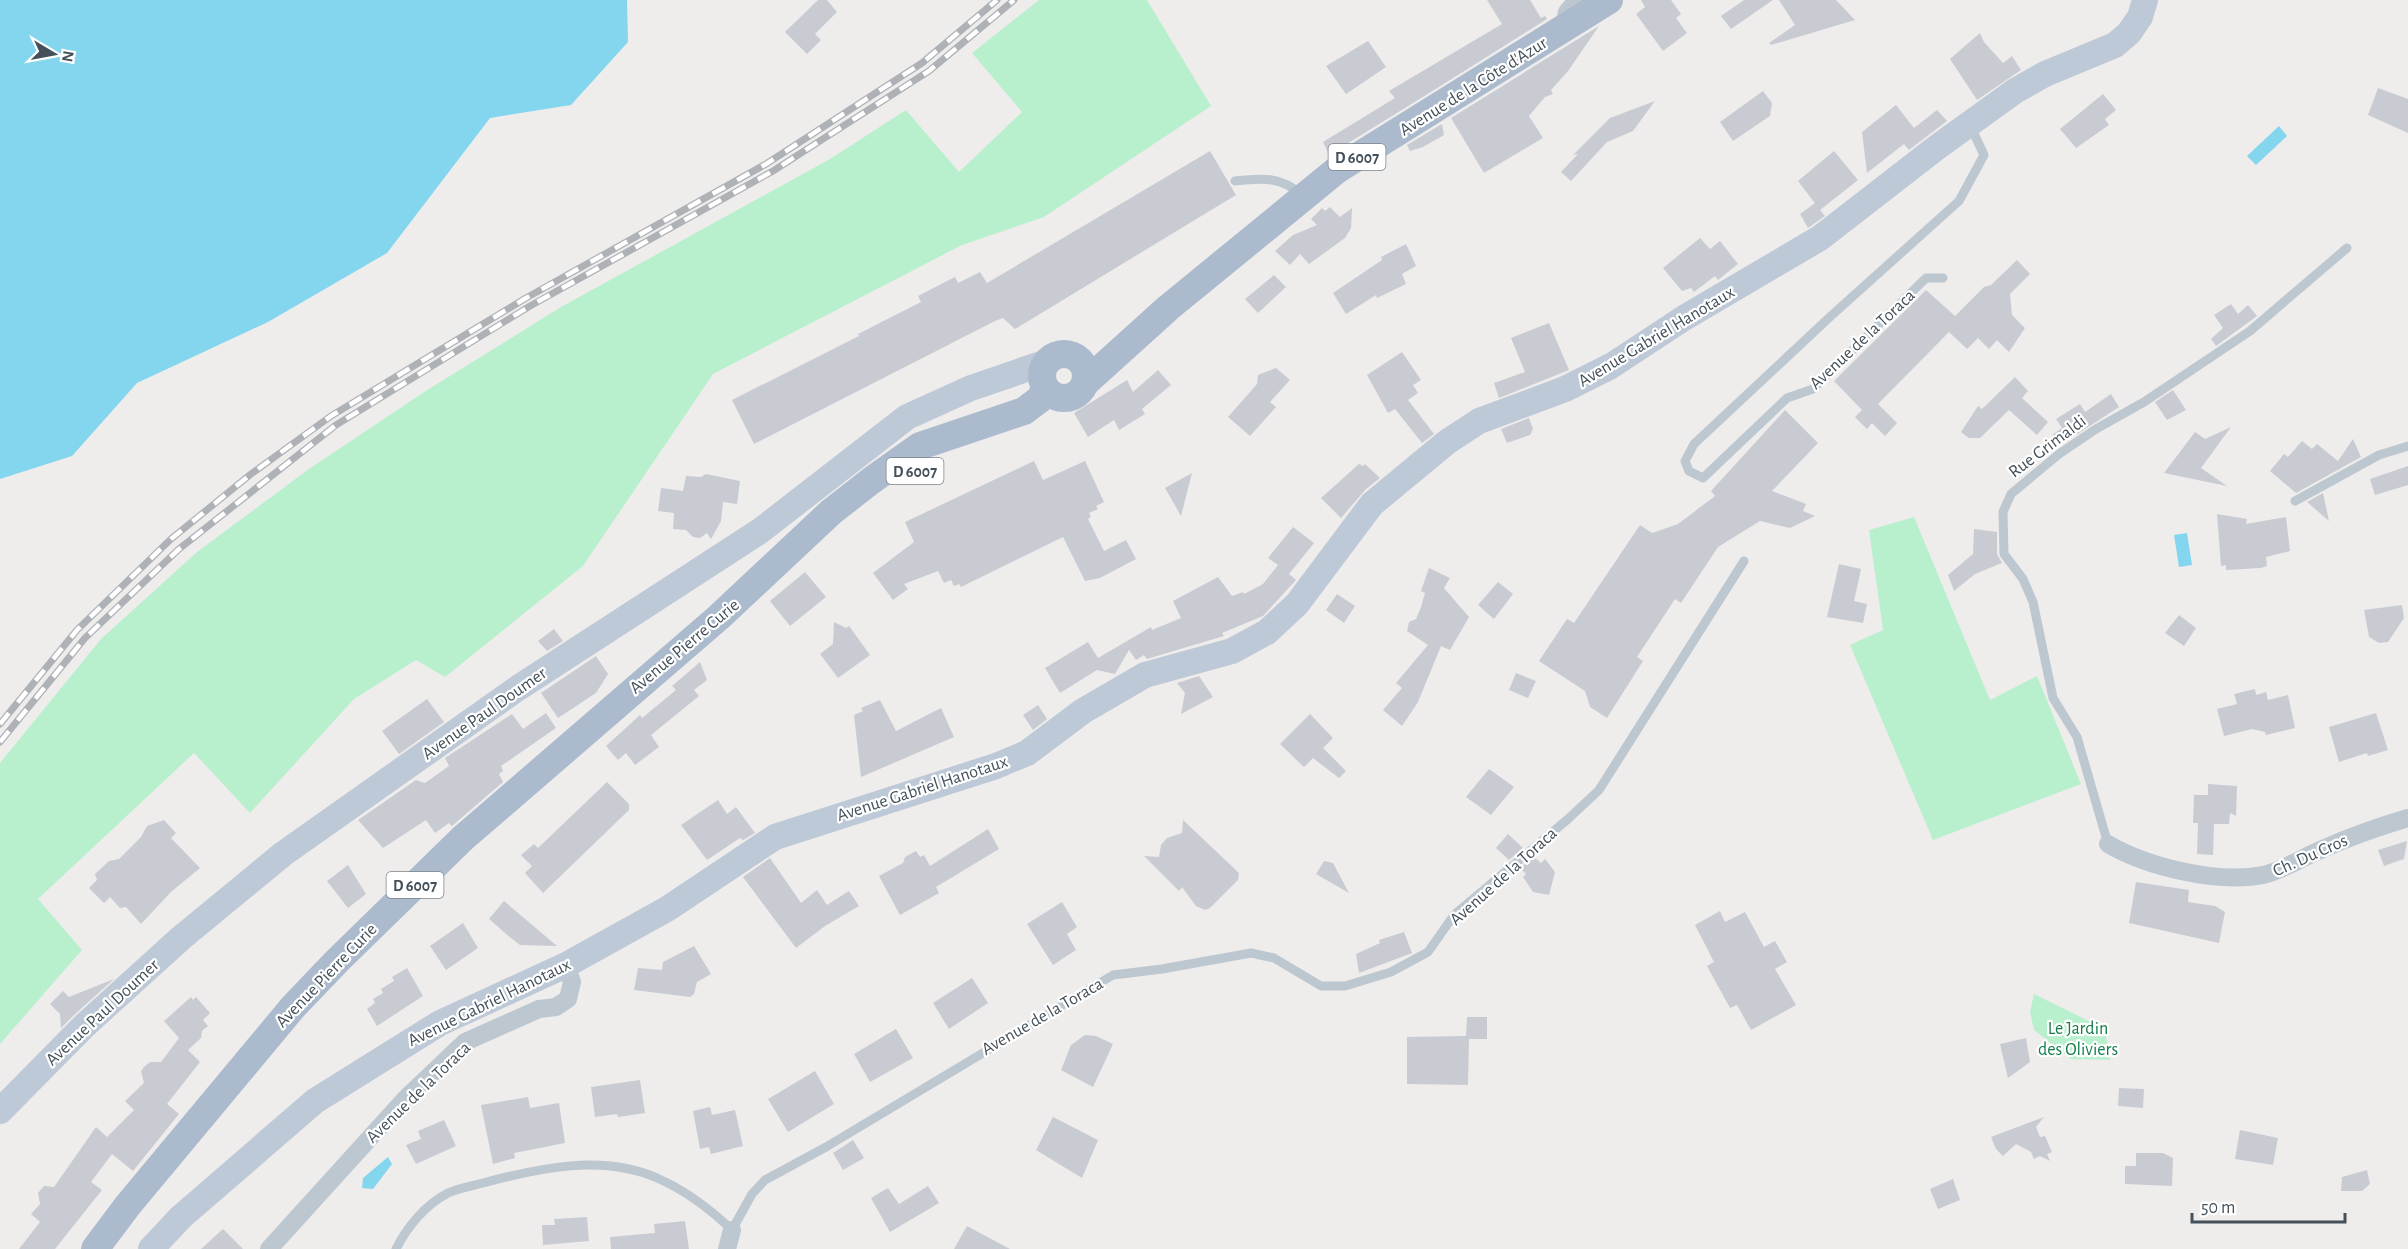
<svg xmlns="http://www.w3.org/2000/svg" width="2408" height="1249" font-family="'Alegreya Sans',sans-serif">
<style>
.green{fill:#b8f0ce}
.water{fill:#83d6ee}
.building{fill:#c9cbd2}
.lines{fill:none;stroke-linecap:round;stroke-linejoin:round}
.service{stroke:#bcc7d0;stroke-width:9}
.minor{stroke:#bcc7d0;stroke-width:18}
.secondary{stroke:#bec9d7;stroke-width:26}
.primary{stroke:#abbbcd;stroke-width:28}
.rail-casing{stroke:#aeb2b7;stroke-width:7}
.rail{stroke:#fff;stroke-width:4.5;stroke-dasharray:14;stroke-linecap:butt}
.labels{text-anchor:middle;stroke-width:4.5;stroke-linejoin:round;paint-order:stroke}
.shield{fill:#fff;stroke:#7c848c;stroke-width:1.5}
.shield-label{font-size:16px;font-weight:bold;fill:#44505a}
.street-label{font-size:18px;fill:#44505a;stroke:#fff}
.park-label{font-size:18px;fill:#137e4a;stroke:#fff}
</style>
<rect width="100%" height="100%" fill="#efecec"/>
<path class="green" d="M1039,0h108l64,106 -167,111 -82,28 -249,129 -130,192 -138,111 -29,-17 -62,39 -104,114 -56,-60 -156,146 44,51 -82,94v-281l101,-124 96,-87 109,-81 118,-79 137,-85 269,-148 76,-49 53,62 63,-60 -50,-59z
M1914,517l76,183 47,-24 44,108 -148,56 -83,-195 33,-15 -14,-100z
M2034,994l71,35 5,31 -39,-1 -37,-29 -4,-18z"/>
<path class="water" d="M0,0h627l1,42 -57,63 -81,13 -103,135 -119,69 -131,61 -65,73 -72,23z
M2279,126l8,10 -31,29 -9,-9z
M2187,533l5,32 -13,2 -5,-32z
M388,1157l4,7 -19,25 -11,-1 1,-10z"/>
<path class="building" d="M818,0h9l10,12 -22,22 6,6 -14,14 -22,-22z
M1487,0h43l11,18 4,-2 2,3 -113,71 -1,-3 1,3 -105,65 -6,-13 72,-44 -6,-7 113,-67z
M1641,0h30l10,14 -5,4 11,15 -24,18 -27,-37 9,-7z
M1744,0h29l-42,29 -10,-13z
M1779,0h57l19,20 -84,25 -2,-2 26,-18z
M1599,26l-31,45 -17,19 2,4 -8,3 -16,19 14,22 -59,35 -33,-55z
M1980,33l4,9 19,21 9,-7 9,14 -44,30 -27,-41z
M1368,41l18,26 -40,27 -20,-28z
M2378,88l30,11v34l-40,-18z
M1763,91l9,12 -2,13 -37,25 -13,-19z
M2103,94l13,16 -11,9 4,6 -33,23 -16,-19z
M1655,101l-22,30 -26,11 -36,39 -10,-9 17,-18 -5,1 37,-37z
M1896,105l18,23 23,-18 10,11 -38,29 -5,-6 -37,29 -5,-41z
M1442,124l2,11 -21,12 -13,4 -3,-6z
M1210,151l26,44 -221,134 -12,-11 -8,3 -241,123 -22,-44 127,-64 -1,-2 63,-32 -3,-6 37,-19 3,6 22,-11 7,11z
M1834,151l24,29 -38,30 5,6 -17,12 -8,-14 15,-11 2,3 -19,-25z
M1330,207l10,10 12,-9 -1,20 -6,10 -36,26 -9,-10 -10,11 -15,-14 18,-16 24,-10 -6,-6 11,-11 3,3z
M1700,238l10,11 10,-8 18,23 -20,16 -3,-4 -21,16 -3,-4 -9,3 -19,-23z
M1406,244l10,22 -14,8 4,10 -29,14 -1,-3 -30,19 -13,-21 49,-33 -1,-3z
M2017,260l13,14 -20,20 2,21 13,13 -16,24 -12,-12 -8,9 -11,-11 -11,11 -18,-17 -71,72 19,19 -12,13 -13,-13 -5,6 -12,-12 7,-7 -28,-29 92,-91 29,26 29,-29 7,-2z
M1274,275l12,12 -28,26 -13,-14z
M2231,304l7,10 10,-9 9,11 -41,30 -5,-7 12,-11 -9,-13z
M1549,323l20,47 -70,28 -5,-15 31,-11 -14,-34z
M1402,352l19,28 -8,5 5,8 -10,7 26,34 -12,9 -27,-34 -7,4 -21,-38z
M1276,368l14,12 -20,22 6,5 -26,29 -22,-19 29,-33 1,-9z
M1158,370l13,15 -29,24 3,5 -26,16 -5,-10 -26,17 -14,-24 53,-33 6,12z
M2015,377l13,14 -6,7 26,24 -11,13 -28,-25 -29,28h-11l-8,-6 17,-26 4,3z
M2173,390l13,20 -19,10 -12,-18z
M2111,394l8,13 -60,39 -7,-11 10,-7 -6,-9 24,-15 5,8z
M1785,410l33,33 -46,48 34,13 -3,7 12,5 -25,12 -30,-7 -42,26 -37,56 -6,-4 -38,58 6,4 -36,57 -17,-11 -5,-16 -46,-30 28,-42 7,4 66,-98 12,8 26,-9 37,-28 -4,-5z
M1529,418l4,11 -3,6 -23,8 -6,-14z
M2231,427l-30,41 26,18 -63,-13 31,-41 10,7z
M2353,439l8,18 -65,36 -26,-22 14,-17 4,3 14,-16 10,8 5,-5 21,17z
M1034,461l9,19 42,-19 19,41 -8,4 2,3 -9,4 2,4 -3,2 16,32 22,-11 10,19 -36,19 -15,3 -22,-44 -102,50 -2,-3 -5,2 -3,-6 -7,3 -6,-12 -34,13 4,5 -15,11 -20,-27 41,-31 -9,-20z
M1359,464l4,2 2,-2 15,14 -14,11 -25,29 -20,-20z
M2408,466v19l-33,10 -5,-16z
M1192,473l-11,43 -16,-28z
M706,474l34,7 -3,23 -14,-2 -2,19 -10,18 -4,-6 -7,5 -7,-1 -7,-7 -13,-1 1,-16 -16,-2 3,-23 22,3 3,-15 15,1z
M2323,493l6,28 -22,-19z
M2217,514l30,5 -1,5 40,-7 4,34 -24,6 1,9 -6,2 -35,2v-5l-5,1z
M1293,527l21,16 -25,31 7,6 -33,36 -41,17 2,3 -77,23 -3,-4 -8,5 -7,-10 -14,24 -18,-4 -37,23 -15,-25 43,-26 10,16 53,-31 1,3 29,-12 -8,-17 45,-24 14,19 11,-4 1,2 19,-10 15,-19 -10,-7z
M1974,529l23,3v22l5,9 -27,11 -21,17 -6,-16 25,-21z
M1839,564l22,5 -7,32 13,3 -4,19 -36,-6z
M1429,568l21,10 -6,10 25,29 -19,33 -9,-4 -23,56 -16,24 -19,-16 19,-22 -6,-5 32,-38 -21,-14 2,-9 7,-3 5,-12 4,-14 -4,-2z
M805,572l21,25 -36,29 -20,-25z
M1498,582l15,12 -19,25 -16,-14z
M1337,594l18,12 -11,17 -18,-13z
M2402,605l2,13 -16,24 -9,1 -10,-6 -5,-27z
M2179,615l17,13 -12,18 -19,-13z
M834,622l12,6 3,-2 21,29 -32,23 -18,-24 13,-10z
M554,629l9,12 -16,10 -9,-10z
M596,656l12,18 -12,19 -38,25 -17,-25z
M700,662l7,18 -13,10 5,6 -48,39 8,12 -24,18 -9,-12 -8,7 -12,-14 34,-31 2,3 34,-28 -4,-4z
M1516,673l20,8 -8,17 -19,-8z
M1199,676l14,21 -32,17 4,-21 -8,-10z
M2255,689l1,6 10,-3 2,8 20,-5 7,33 -29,7 -1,-3 -13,-3 -28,7 -7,-27 20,-5 -3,-10z
M427,699l17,23 -45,32 -17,-23z
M880,700l16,31 45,-23 13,29 -93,40 -7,-62 9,-4 -2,-3z
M1038,705l9,14 -14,11 -10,-15z
M546,713l10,15 -55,38 2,5 -4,3 4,8 -51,44 -3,-3 -14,10 -9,-13 -43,28 -25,-28 58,-40 9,3 24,-17 -4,-8 67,-44 11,15z
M2376,713l12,37 -20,6 -1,-3 -28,9 -10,-35z
M1310,714l23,24 -10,10 23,23 -7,7 -26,-20 -9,9 -24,-23z
M1489,769l25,18 -23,28 -25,-18z
M607,782l22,22v6l-86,83 -18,-20 7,-7 -11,-11 13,-11 4,4z
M2208,784l29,2 -1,30 -6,-3 -1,11h-15l-1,31 -16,-1 1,-31h-5l1,-28h14z
M718,800l9,14 9,-7 19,26 -12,7 -3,-2 -33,22 -26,-35z
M164,820l12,13 -5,5 29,30 -29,24 -30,32 -15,-17 -6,1 -10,-11 -6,6 -15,-15 8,-8 -2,-6 14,-13 10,-2 22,-22 6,-11z
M1183,820l56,53 -1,7 -28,28 -5,2 -9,-4 -14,-19 -3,4 -35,-35 15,1 2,-12 6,-7 15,-5z
M988,829l11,20 -63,38 3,6 -39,22 -21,-39 24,-13 2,-6 11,-6 4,6 4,-2 6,11z
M1508,834l15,14 -14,12 -13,-12z
M2407,841l-3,18 -20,7 -6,-16z
M1534,857l7,6 4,-4 10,13 -6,23 -16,-3 -10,-15 3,-3 -6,-6z
M770,858l31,45 16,-13 10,15 22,-14 10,15 -34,20 -29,22 -53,-71z
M1324,861l9,2 16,30 -33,-19z
M348,865l18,29 -18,14 -21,-27z
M2136,882l53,8 -1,12 27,4 10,6 -6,31 -90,-20z
M504,901l33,28 20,17 -37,-1 -9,-7 -22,-19z
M1062,902l15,25 -10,7 9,16 -23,15 -26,-41z
M1720,911l5,11 20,-10 19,35 11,-6 12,21 -12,7 21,36 -45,25 -14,-25 -7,3 -23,-42 7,-4 -19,-37z
M463,923l15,25 -32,22 -16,-24z
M1404,932l8,21 -53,20 -3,-19 24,-11 -1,-3z
M694,946l17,28 -14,8 -3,12 -4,3 -56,-7 4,-22 24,2 1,-8z
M407,968l16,28 -46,30 -10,-17 8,-6 -2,-4 10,-6 -2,-4 13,-8 -2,-4z
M972,978l16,25 -39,26 -16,-26z
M114,979l-40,36 -13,13 -1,-14 -10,-10 13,-13 6,6z
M191,997l2,3 3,-3 14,16 -7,7 5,6 -6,5 -1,7 -13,12 12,12 -33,42 12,10 -46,57 -21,-17 -21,28 11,8 -47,59h-36l21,-27 -9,-8 9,-10 -2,-11 6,-7 10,1 42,-60 11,10 27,-27 -9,-9 19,-18 -3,-12 3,-4 6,-5h11l18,-24 -15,-17z
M1467,1017h20v22h-18l-1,46 -61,-1v-47l59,-1z
M896,1029l17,29 -43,24 -16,-28z
M1085,1035l11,1 17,8 -20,43 -32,-17 10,-25z
M2026,1038l4,24 -22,16 -8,-34z
M815,1071l19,33 -46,28 -20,-33z
M640,1080l5,33 -27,4 -1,-3 -22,3 -4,-30z
M2119,1088l25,1 -1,19 -25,-2z
M528,1097l2,11 29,-5 6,40 -51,10 1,5 -22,6 -12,-59z
M710,1107l2,8 23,-5 8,36 -32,8 -2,-7 -9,2 -7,-38z
M1053,1117l45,23 -16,38 -46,-28z
M2044,1117l-8,10 4,10 5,-1 7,16 -5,2 3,7 -10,-5 -6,3 -3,-7 -15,-8 -13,12 -7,-7 -5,-12z
M444,1120l12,26 -40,18 -10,-19 15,-6 -3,-8z
M2240,1130l38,8 -5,27 -38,-6z
M853,1140l11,18 -21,12 -10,-17z
M2136,1153h27l10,5 -1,28 -47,-2v-18h11z
M2367,1170l3,14 -8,7h-21l1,-14z
M1953,1179l7,21 -22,9 -8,-20z
M928,1186l11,17 -49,29 -19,-34 17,-10 11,16z
M587,1217l2,24 -46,4 -1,-20h13l-1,-6z
M685,1221l4,28h-78l-1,-12 45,-4 -1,-9z
M967,1226l43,23h-56z
M223,1229l20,20h-42z"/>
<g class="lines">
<path class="service" d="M1235,181c25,-3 47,-5 66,14
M1943,278h-17l-113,111 -26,9 -84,80 -14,-7 -4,-10 9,-17 138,-129 127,-114 25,-46 -14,-30
M2295,501l84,-46 29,-9
M2108,844l-31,-107 -24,-39 -20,-96 -10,-23 -19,-25 -1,-42 8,-18 48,-40 37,-25 48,-27 106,-71 97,-83
M396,1249c11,-22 29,-44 52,-56 10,-5 24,-7 35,-10 56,-15 119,-29 174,-5 28,12 53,31 75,52l20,-36 13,-14 61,-33 287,-172 49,-6 89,-16 23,5 47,28h24l46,-14 37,-20 26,-37 114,-96 31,-29 145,-229"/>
<path class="minor" d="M1564,28l3,-16 10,-12
M2108,844c39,23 110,40 155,31 18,-4 37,-16 55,-24 29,-13 59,-24 90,-33
M269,1249l137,-151 59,-56 74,-33 17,-2 12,-8 4,-17 -6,-17
M727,1249l5,-19"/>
<path class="secondary" d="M0,1111l84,-85 97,-88 102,-84 235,-166 242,-157 147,-114 64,-29 76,-26
M151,1249l30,-32 134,-116 125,-78 126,-58 101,-56 108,-72 221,-71 31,-13 56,-42 62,-36 87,-24 35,-19 30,-28 75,-100 75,-62 32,-21 86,-32 46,-23 73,-48 136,-80 116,-90 79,-57 30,-17 70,-29 14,-12 11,-16 5,-17"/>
<path class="primary" d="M1042 376a22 22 0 1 1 44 0a22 22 0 1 1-44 0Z
M1085,383l83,-75 170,-139 271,-169
M95,1249l33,-44 165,-198 44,-46 126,-123 256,-221 112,-105 41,-32 48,-34 104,-35 16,-12 5,-11"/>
<g class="rail-casing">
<path id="rail" d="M0,724l77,-94 94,-91 80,-65 80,-58 195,-118 240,-134 156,-101 75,-63
M0,742l85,-104 94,-89 157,-124 194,-119 243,-135 156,-100 85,-71"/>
</g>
<use href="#rail" class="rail"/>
</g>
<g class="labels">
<g class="shield">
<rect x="1328.5" y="144" width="57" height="26" rx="4.5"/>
<rect x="886.5" y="458" width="57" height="26" rx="4.5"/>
<rect x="386.5" y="872" width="57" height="26" rx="4.5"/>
</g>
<g class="shield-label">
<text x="1357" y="163">D 6007</text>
<text x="915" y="477">D 6007</text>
<text x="415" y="891">D 6007</text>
</g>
<g class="street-label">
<text transform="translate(1473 86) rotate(-32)" y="6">Avenue de la Côte d'Azur</text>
<text transform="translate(1656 336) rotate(-31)" y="6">Avenue Gabriel Hanotaux</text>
<text transform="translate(1862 339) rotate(-43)" y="6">Avenue de la Toraca</text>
<text transform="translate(2047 446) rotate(-37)" y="6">Rue Grimaldi</text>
<text transform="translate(684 646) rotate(-40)" y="6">Avenue Pierre Curie</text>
<text transform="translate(484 713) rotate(-35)" y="6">Avenue Paul Doumer</text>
<text transform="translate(922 788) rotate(-18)" y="6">Avenue Gabriel Hanotaux</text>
<text transform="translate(2310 855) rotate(-24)" y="6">Ch. Du Cros</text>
<text transform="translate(1503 876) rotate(-42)" y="6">Avenue de la Toraca</text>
<text transform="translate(326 975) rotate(-46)" y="6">Avenue Pierre Curie</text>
<text transform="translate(489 1002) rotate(-26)" y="6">Avenue Gabriel Hanotaux</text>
<text transform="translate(102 1012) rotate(-43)" y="6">Avenue Paul Doumer</text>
<text transform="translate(1042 1016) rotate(-30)" y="6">Avenue de la Toraca</text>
<text transform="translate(418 1092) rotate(-44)" y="6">Avenue de la Toraca</text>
</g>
<g class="park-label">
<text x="2078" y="1034">Le Jardin<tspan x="2078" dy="21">des Oliviers</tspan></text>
</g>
</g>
<g transform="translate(54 54) rotate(100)" stroke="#ffffff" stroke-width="4.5" paint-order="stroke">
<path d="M0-4.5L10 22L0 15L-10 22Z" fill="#44505a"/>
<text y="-9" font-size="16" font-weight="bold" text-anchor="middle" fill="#44505a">N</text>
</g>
<path d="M2192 1213v9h153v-9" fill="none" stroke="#44505a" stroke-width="3"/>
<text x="2201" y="1213" font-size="18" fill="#44505a" stroke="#ffffff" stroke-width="4.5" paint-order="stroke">50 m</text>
</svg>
